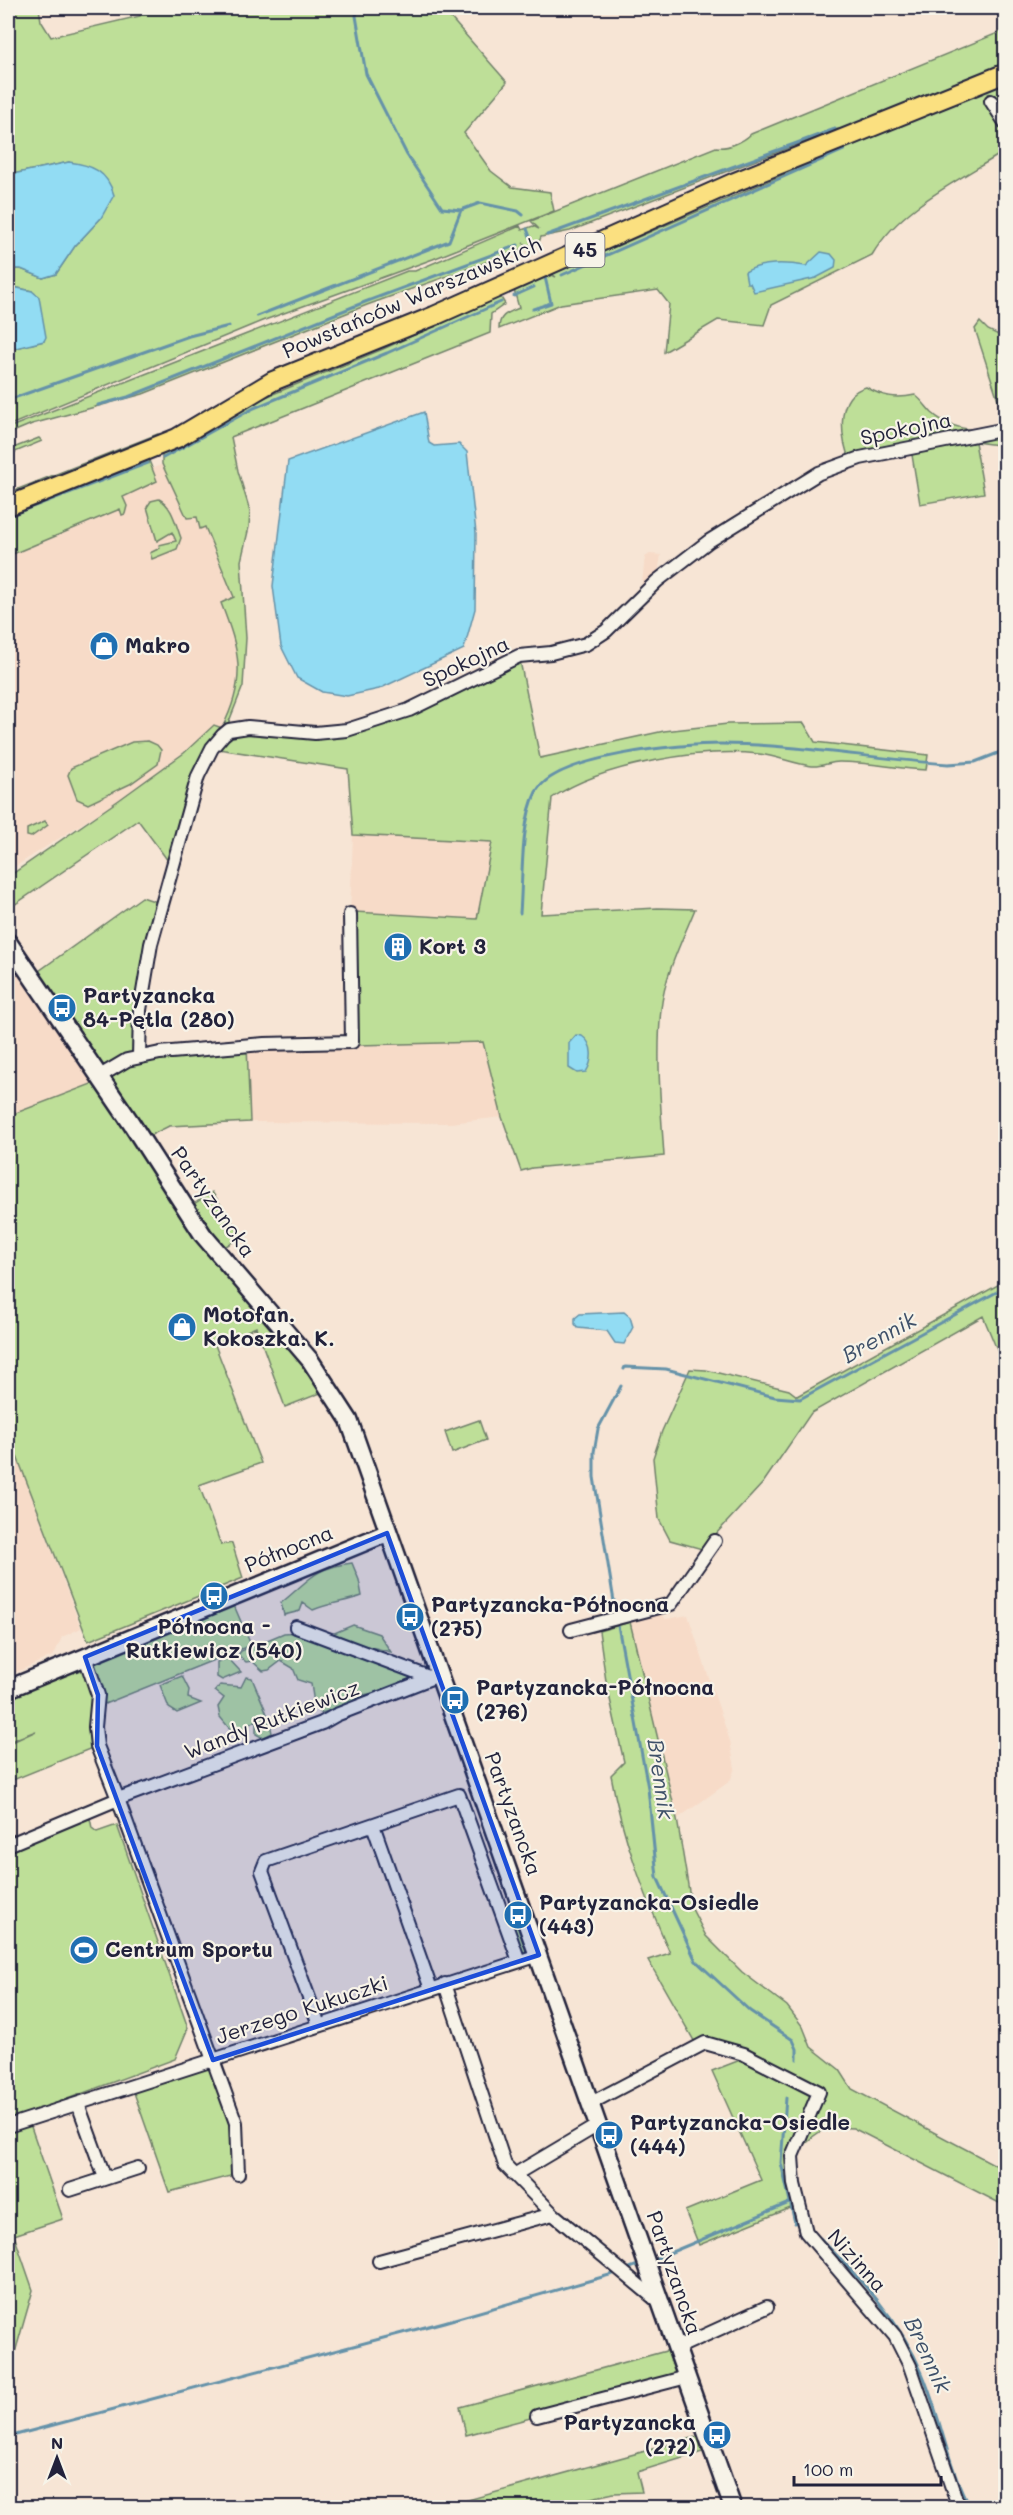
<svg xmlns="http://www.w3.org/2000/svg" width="1013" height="2515" font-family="Mali,sans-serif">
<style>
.built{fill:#f7dbc8}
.green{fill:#bedf98;stroke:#70806a;stroke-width:1.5}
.water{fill:#92dcf3;stroke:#6592a9;stroke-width:1.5}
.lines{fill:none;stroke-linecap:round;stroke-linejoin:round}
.stream{stroke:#6592a9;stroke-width:3}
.street-casing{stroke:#22223b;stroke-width:16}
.secondary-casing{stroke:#22223b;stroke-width:21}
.primary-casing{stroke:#22223b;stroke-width:22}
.street{stroke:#f7f3e8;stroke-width:12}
.secondary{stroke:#f7f3e8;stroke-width:16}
.primary{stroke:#fbe080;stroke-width:18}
.marked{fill:#1d4ed8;fill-opacity:0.2;stroke:#1d4ed8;stroke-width:4.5;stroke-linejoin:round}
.labels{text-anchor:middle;stroke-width:4.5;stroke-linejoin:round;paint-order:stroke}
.shield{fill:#f7f3e8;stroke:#62616f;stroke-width:1.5}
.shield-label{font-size:20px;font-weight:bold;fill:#22223b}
.street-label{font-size:21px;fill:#22223b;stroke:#f7f3e8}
.poi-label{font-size:21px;font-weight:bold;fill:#22223b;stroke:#f7f3e8;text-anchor:start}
.water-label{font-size:22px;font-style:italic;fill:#3e5069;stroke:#f7f3e8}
</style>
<rect width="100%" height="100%" fill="#f7e5d5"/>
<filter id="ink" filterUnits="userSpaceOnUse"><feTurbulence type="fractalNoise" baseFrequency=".0167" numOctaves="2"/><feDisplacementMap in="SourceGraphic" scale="12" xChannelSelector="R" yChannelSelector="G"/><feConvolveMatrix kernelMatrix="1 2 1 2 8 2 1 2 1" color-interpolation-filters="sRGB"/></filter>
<g filter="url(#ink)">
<path class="built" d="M231,437l7,34 12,40 -1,16 -8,34 5,77 -3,48 -15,38 -6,4 -8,-3 -31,28 -64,47 -111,71v-345z
M650,554l11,1 -3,18 -17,18 4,-34z
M353,835l139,6 -15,78 -122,-7 -5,2z
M8,942l94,138 -94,36z
M483,1042l19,75 -51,6 -201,-1 -3,-77z
M8,1433l73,195 -19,9 -8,18 -46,21z
M659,1613l7,6 22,-4 42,126 5,27 -5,13 -53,38 -47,-197z"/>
<path class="green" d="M8,8h31l2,13 10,16 89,-21v-8h302l65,74 -43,51 27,38 21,16 38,5 4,19 -121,48 -171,62 -254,105v-76l36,-9 -12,-50 -24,-5v-17h13l22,9 13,-4 19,-28 26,-28 -32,-56 -61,13z
M1005,30v64l-14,7 14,23v27c-45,29 -105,56 -133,104l-101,50 -7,20 -46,-5 -54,32 5,-48 -11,-14 -97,14 -62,25c0,-14 8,-16 20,-21l-5,-18 38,-15 4,2 -4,-3 293,-126 -7,-19 -268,102 -29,6 -2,5 -11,4 -5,-3 5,4 -161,58 -224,89 -111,30 -24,10v-6l399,-157h8l105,-45 2,4 11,-4 6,3 -8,-8 185,-74c11,2 27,-5 35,-13z
M500,296l5,8 -14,10 -1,19 -259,104 7,34 12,40 -1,16 -8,34 5,77 -3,48 -15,38 -5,4 139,-2 157,-70 21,102 124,-27 64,-7 76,-1 11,19 113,13 -2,15c-29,-1 -58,-8 -87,-8 -9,0 -18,5 -27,4 -18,-2 -35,-10 -53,-12 -59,-6 -157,10 -207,44l-11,116 117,-6 37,1c-13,32 -30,65 -34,100 -5,49 0,99 3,147l-132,12 -11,3 -19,-54 -19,-75 -125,3 -6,-3 3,-130 122,7 15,-77 -139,-7 -5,-66 -136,-21 -38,121 -36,-49 -130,89v-32l111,-77 65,-47 30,-28 8,3c25,-49 18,-76 -1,-125l13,-6 -29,-70 -5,2 -3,-12 -10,1 -25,-54v-12l89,-49 132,-54z
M980,322l8,8 17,8v83l-30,-92z
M866,387c17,10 30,12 49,8 7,5 11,12 17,18 20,18 48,19 73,16v17l-30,-4 9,51 -64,11 -9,-55 -61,12c-9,-22 -16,-66 16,-74z
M158,434l1,1 -151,60v-2z
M39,438l3,3 -34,14v-5z
M148,458l9,23 -34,16 4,9 -2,8 -3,1 -2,-6 -112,47v-44z
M159,499c13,6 17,26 22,39l-4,11 -25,10 -2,-6 10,-5 -1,-3 17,-4 -4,-9 -15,9 -10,-34 4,-6z
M148,741l9,4 4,5 -3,14 -28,20 -42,20 -11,-5 -9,-24 3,-7 61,-26z
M45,821l3,4 -17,12 -4,-1v-7z
M142,897l21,7 -5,15 -19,138 108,-12 3,77 -81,4 -26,13 60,96 128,154 -46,18 -29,-80 -41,18 46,118 -62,22 22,60 11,-2 11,35 -155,63 -80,-208v-317l94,-36 -70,-104z
M212,1192l30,44 -19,12 -29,-44z
M1005,1281v88l-22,-53 -172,97 -48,70 -61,66 -32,-9 -11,-21 -6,-61 9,-27 28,-62 16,1 83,20 8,6z
M479,1420l7,20 -34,13 -7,-21z
M352,1563l7,17 3,16c-17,6 -33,7 -49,14l-10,-7 -3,8 -16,4 -3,-12c28,-22 31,-35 71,-40z
M233,1603l18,42 -154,62v39l-89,36v-38l28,-13 -28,11v-44z
M630,1622l47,197 15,90 14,27 36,36 45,34 16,21 8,20 29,23 12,19 153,81v36l-152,-78c-35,-3 -37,6 -61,28l6,49 -99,40 -14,-34 76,-31 -49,-109 36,-14 -51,-11 -49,-86 22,-7c-25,-58 -48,-115 -59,-178l13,-13 -18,-81 -7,-50z
M353,1625l26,9 12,18 -24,-6 -5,3 -30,-15z
M300,1632l119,47 -29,11 -27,5 -20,12 -22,6 -7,-10 -3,-19 -13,-4 -5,-12 -12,-7 -12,9 -6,1 -11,-10 -6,1 -8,-7 3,-4 43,-18z
M228,1658l13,14 -19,8 -5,-3v-15z
M182,1676l7,14 -1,8 13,5 -24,10 -8,-5 -9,-23z
M246,1677l6,1c7,19 17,34 20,55l-9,5 -7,-4v-14l-13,9h-13l-10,-12 -2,-10 6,-9 -9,-7 5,-6 21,2z
M90,1818l2,10 5,4 20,-7 71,203 -13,31 -167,62v-269z
M519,1925l8,23 -3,6h-3l-11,-25z
M213,2060l23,63 2,51 -69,18 -37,-105z
M29,2121l34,98 -49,16 19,55 -21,73 -4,2v-237z
M677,2348l10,29 -221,58 -6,-28z
M707,2434l5,15 -75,23 5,20 -28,1 -65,14 -110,1z"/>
<path class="water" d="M69,162c23,3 38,9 45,33l-13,23 -26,28 -19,28 -13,4 -22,-9h-13v-94z
M821,252l10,2 5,6 -1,8 -19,10 -62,14 -4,-9h-3l-2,-11c16,-10 42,-9 61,-6z
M8,286l24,5 7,6 7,40 -2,4 -36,9z
M424,412l5,31 5,3 25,-2 8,8 9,81 -1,76 -11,40 -85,40 -32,7 -25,-4 -25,-14 -16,-32 -8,-60 15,-125z
M576,1035l6,1c12,8 11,25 4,36l-9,1 -8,-5v-25z
M624,1312l6,5 3,10 -9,17 -9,-1 -8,-12 -29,-3 -3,-4v-6l5,-4z"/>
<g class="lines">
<path class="stream" d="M461,210l19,-7 38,8 5,4
M527,229l6,15
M547,235l288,-106
M562,275l282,-125
M514,296l20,-9
M533,309l18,-6 -6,-26
M257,316l192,-75 12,-31 -19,-2 -35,-53 -41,-81 -10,-58 2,-8
M8,400l181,-64 40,-10
M98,405l30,-8 237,-95 153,-57
M163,458l91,-50 133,-55 114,-51
M8,516l140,-53
M520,913c3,-36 0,-89 16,-121 20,-37 146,-48 185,-48 76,0 152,15 227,20l27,-2 31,-12
M624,1369l1,-2 41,2 109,28 25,2 206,-112
M616,1614l-22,-137v-25l4,-23 23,-43
M617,1620l31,168 9,89 39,84 54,50 43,29 4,9v10
M786,2098l-5,65 14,60
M820,2238c40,41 80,81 102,135 19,44 25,92 48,135
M655,2259l134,-56
M630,2268l8,-3
M8,2437l436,-115 169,-48"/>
<g class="street-casing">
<path id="street" d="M991,101l15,23
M139,1057l1,-47 11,-66 47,-168 14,-28 11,-13 6,-5 19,-3 67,6 32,-3 62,-20 110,-54 32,-3 35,-9 20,-13 51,-50 52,-40 110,-68 41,-15 146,-29
M100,1076l27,-16 33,-7 104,-9 88,-2 -2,-128
M296,1627l133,50
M571,1630l100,-26 44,-63
M373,1825l58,164
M8,1845l110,-46 -21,-53 -2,-19 3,-32 -13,-38
M445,1984l60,181 48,49 107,89
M319,2025l-57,-154 4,-10 193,-66 60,166
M591,2103l114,-60 39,11 75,38 -27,64 2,28 12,48 89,104 15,30 49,142
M78,2104l27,74
M8,2126l531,-171
M238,2174l-2,-51 -118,-324 204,-76 14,-8 103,-40
M514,2175l84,-50
M70,2190l68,-22
M379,2261l174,-47
M677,2348l90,-41
M537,2416l150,-39"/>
</g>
<g class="secondary-casing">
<path id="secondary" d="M8,942l123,181 72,112 107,125 39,60 384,1088
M8,1689l379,-156"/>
</g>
<g class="primary-casing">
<path id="primary" d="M8,506l169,-68 96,-57 161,-65 301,-134 271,-109"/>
</g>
<use href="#street" class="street"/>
<use href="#secondary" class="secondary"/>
<use href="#primary" class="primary"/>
</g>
</g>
<path class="marked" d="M387,1533l152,422 -326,105 -116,-314 1,-51 -13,-38z"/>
<defs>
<g id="shop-disc" transform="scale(1.5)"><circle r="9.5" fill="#1f6fb2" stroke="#f7f3e8"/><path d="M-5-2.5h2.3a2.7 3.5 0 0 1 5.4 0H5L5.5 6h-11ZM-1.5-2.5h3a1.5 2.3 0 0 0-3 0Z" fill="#fff"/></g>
<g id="building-disc" transform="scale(1.5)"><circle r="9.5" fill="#1f6fb2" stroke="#f7f3e8"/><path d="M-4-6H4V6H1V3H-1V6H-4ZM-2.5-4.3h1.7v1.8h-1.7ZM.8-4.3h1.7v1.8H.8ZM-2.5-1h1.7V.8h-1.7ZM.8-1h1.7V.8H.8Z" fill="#fff"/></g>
<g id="bus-disc" transform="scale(1.5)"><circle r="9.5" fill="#1f6fb2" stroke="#f7f3e8"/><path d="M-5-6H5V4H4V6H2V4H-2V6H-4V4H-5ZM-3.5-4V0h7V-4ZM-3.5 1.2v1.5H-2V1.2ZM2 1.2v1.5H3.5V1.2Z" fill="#fff"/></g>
<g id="stadium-disc" transform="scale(1.5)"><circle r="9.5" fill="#1f6fb2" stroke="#f7f3e8"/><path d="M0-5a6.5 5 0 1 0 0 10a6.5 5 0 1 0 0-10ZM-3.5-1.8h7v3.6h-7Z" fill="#fff"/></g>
</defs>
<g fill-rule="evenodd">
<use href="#shop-disc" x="104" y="646"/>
<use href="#building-disc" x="398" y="947"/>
<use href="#bus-disc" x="62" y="1008"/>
<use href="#shop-disc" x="182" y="1327"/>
<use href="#bus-disc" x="214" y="1596"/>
<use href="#bus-disc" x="410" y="1617"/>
<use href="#bus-disc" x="455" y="1700"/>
<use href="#bus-disc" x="518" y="1915"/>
<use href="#stadium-disc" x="84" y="1950"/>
<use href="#bus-disc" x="609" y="2135"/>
<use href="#bus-disc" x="717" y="2435"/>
</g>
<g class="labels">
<rect class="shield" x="565.5" y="233" width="39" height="34" rx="4.5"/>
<g class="shield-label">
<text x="585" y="257">45</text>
</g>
<g class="street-label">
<text transform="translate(412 298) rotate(-23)" y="7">Powstańców Warszawskich</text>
<text transform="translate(906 429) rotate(-12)" y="7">Spokojna</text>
<text transform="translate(466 662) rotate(-25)" y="7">Spokojna</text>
<text transform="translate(213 1202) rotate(55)" y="7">Partyzancka</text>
<text transform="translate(289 1549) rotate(-22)" y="7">Północna</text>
<text transform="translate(272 1720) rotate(-21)" y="7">Wandy Rutkiewicz</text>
<text transform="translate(513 1814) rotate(70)" y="7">Partyzancka</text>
<text transform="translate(302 2010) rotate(-18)" y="7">Jerzego Kukuczki</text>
<text transform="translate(857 2261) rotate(48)" y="7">Nizinna</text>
<text transform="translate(674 2273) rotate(71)" y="7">Partyzancka</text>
</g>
<g class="poi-label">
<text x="125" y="653">Makro</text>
<text x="419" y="954">Kort 3</text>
<text x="83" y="1003">Partyzancka<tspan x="83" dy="24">84-Pętla (280)</tspan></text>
<text x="203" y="1322">Motofan.<tspan x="203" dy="24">Kokoszka. K.</tspan></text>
<text x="431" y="1612">Partyzancka-Północna<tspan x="431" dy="24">(275)</tspan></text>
<text x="214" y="1634" text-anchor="middle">Północna -<tspan x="214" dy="24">Rutkiewicz (540)</tspan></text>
<text x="476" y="1695">Partyzancka-Północna<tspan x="476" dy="24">(276)</tspan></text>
<text x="539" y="1910">Partyzancka-Osiedle<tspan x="539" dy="24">(443)</tspan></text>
<text x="105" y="1957">Centrum Sportu</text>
<text x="630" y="2130">Partyzancka-Osiedle<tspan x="630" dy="24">(444)</tspan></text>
<text x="696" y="2430" text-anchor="end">Partyzancka<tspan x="696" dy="24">(272)</tspan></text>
</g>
<g class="water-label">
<text transform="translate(879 1337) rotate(-29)" y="8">Brennik</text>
<text transform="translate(661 1779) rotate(82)" y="8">Brennik</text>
<text transform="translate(928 2355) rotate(65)" y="8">Brennik</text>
</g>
</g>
<rect width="1013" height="2515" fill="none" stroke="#f7f3e8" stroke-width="30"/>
<rect x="15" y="15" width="983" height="2485" fill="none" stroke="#22223b" stroke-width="2" filter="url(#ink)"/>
<g transform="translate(57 2458)" stroke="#f7f3e8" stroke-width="4.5" paint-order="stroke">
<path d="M0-4.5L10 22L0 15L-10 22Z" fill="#22223b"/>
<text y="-9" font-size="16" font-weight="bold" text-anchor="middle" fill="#22223b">N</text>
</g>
<path d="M794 2476v9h147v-9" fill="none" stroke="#22223b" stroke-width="3"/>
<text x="803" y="2476" font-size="18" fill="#22223b" stroke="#f7f3e8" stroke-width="4.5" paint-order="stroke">100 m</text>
</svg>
